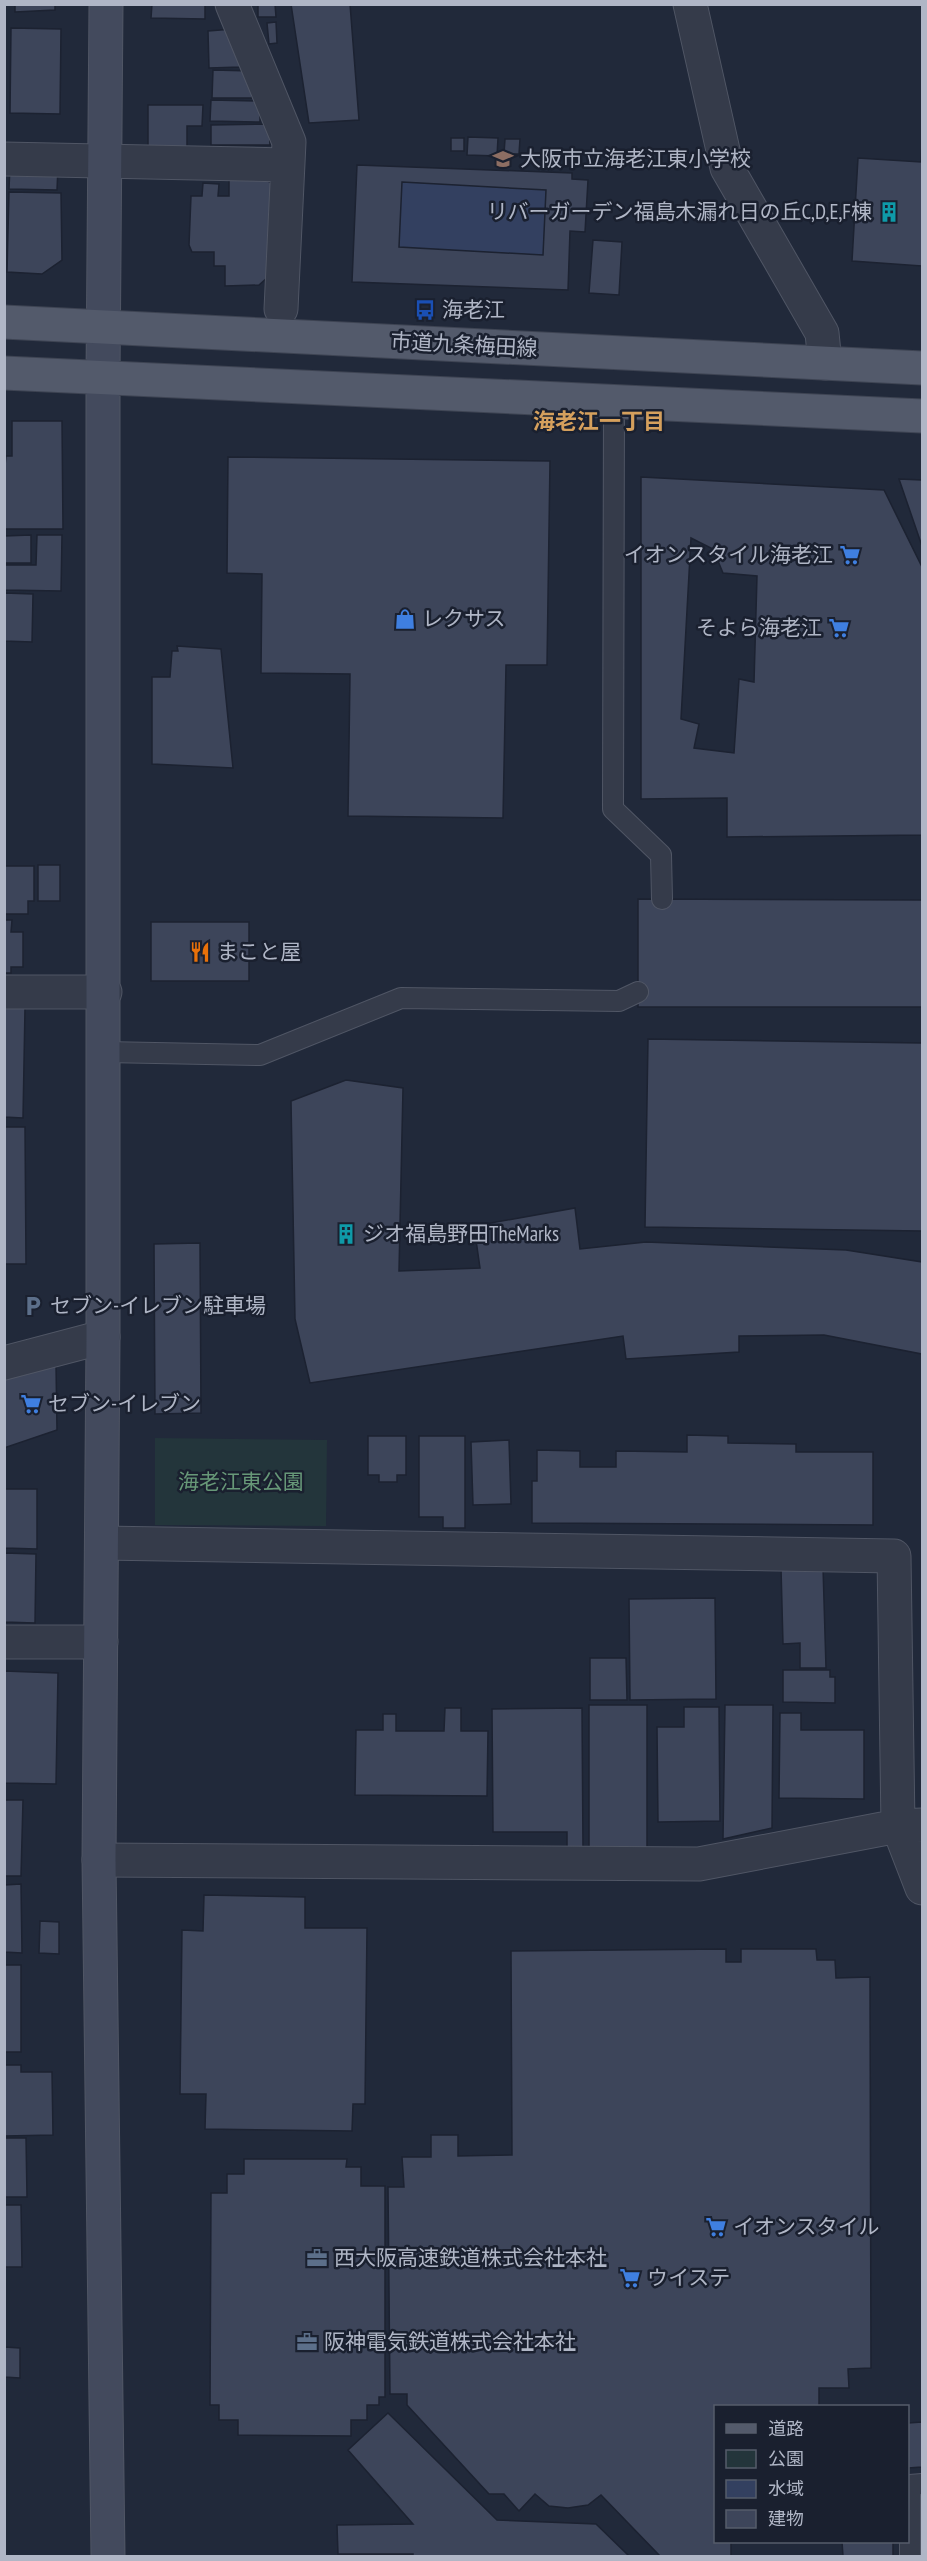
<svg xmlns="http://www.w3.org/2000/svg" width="927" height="2561" font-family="'PT Sans Narrow','Noto Sans JP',sans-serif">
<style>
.green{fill:#23353b}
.water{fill:#334060}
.building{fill:#3d455a;stroke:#1c2231;stroke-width:1.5;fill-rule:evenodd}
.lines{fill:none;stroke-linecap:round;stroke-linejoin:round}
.lane-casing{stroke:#505665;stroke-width:22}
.street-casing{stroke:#505665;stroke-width:35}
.secondary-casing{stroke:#505665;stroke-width:35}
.primary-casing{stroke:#3e4453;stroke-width:35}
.lane{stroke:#353b4a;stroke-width:20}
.street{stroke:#353b4a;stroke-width:33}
.secondary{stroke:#434a5d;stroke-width:33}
.primary{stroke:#535a6b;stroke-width:33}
.labels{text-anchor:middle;stroke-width:5;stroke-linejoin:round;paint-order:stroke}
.poi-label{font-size:21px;fill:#b0b6c6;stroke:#1a202f;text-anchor:start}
.street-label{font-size:21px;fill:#b0b6c6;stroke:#1a202f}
.park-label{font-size:21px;fill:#679878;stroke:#1a202f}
.neighbourhood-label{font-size:22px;font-weight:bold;fill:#d5a05d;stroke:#1a202f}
</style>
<rect width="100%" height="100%" fill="#21293a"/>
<path class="green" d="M155,1438l172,2 -1,86 -171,-1z"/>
<path class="water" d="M402,182l144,8 -3,65 -144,-8z"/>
<path class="building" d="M15,4h40v6l-40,2z
M152,4h53v15l-54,-1z
M258,4h17l1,13h-18z
M291,4h59l9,116 -50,3z
M276,22l1,21 -8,1 -2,-21z
M11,28l50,1 -1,85 -50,-1z
M233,29l8,38 -32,1 -1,-37z
M213,70l39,1v27h-40z
M211,100l49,1v21l-50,-1z
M148,105h55l-1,21h-15v23h-39z
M269,124l1,21h-59v-20z
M468,137l30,1 -1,18 -30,-1z
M451,138h13v13h-13z
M505,139h15l-1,15h-15z
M922,144v122l-70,-5 6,-103 63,4z
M357,165l215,8v6l16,1 -3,52 -15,-1 -2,59 -216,-8zM402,182l144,8 -3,65 -144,-8z
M10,166l48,1 -1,23 -48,-1z
M229,177l35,1 8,6 -4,93 -9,8 -34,1v-20h-11v-14h-22l-3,-7 2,-49h11l1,-13 16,1 -1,12h11z
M9,192l52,1 1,67 -20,14 -35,-2z
M593,240l29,2 -3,53 -30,-2z
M12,421h50l1,108h-59v-54l2,-19h6z
M228,457l322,4 -3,204h-41l-3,153 -155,-2 2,-142 -89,-1 1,-99 -35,-1z
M641,477l243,13 38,77v268l-195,2v-39l-86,1zM691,538l22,11 10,24 34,3 -3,106 -15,-3 -5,74 -40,-5 5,-24 -18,-5z
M899,479l23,1v66z
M31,535v28h-27v-27z
M37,535h25l-1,56 -57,-1v-25h32z
M4,593l29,1 -1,48 -28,-1z
M177,646l44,3 12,119 -81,-4v-87h18l2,-26h6z
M38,865h22v36h-22z
M4,866h30v35h-6v13h-24z
M638,899l284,1v107h-284z
M4,920h8l-1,12h12v35h-12v6h-7z
M151,922h98v59h-98z
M4,1008h21l-2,110 -19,-1z
M648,1039l274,4v188l-277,-4z
M346,1080l57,8 -4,183 81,-3 -6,-42 101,-18 5,41 66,-7 200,8 76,12v92l-98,-19 -85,1v16l-113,7 -3,-23 -313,47 -15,-64 -4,-218z
M4,1127h21l1,137h-22z
M200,1243l1,170 -46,1 -1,-170z
M56,1365l1,65 -53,18v-69z
M687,1435l41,1v7l68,1v8h77v73l-341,-2v-42h5v-31l43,1v16h36v-16l71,1z
M368,1436h38v39h-9v7h-18v-7h-11z
M419,1436h46v92h-22v-11h-24z
M509,1440l2,64 -38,1 -2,-63z
M4,1489h33v60l-33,-1z
M4,1553l32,1 -1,69 -31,-1z
M823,1567l3,101h-26v-25l-17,1 -2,-76z
M715,1598l1,101 -86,1 -1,-101z
M590,1658h36l1,42h-37z
M783,1670h47v7h5v26l-52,-1z
M4,1671l54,2 -2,111 -52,-1z
M589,1705h58v144h-58z
M725,1705h48l-1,123 -49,11z
M684,1707h35l1,114 -62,1 -1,-95h27z
M445,1708h16v23h27l-1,65 -132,-1 1,-65h27v-16h13v17h48z
M582,1708l1,141h-16v-17h-74l-1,-123z
M780,1713h21v17h63v69l-85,-1z
M4,1800h19l-2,76h-17z
M21,1884l1,69 -18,-1v-67z
M204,1895l101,2v31h62l-2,176h-12l-1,27 -147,-2 1,-35h-26l2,-164 21,1z
M40,1921l19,1v32l-20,-1z
M726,1949v13h15v-13h75l1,11h18l1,18 34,-1 1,391 -23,1 1,19h-30v18h-103v136h15v14h-71l-59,-61 -13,10 -20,3 -19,-2 -14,-12 -16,17 -15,-17h-15l-82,-89v-11h-17l-2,-207h16l-2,-30h29v-22h27v21l54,-1 -1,-204z
M4,1965h17v87h-17z
M4,2065h17v7h31l1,63 -48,1z
M4,2138h22l1,59h-23z
M244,2159h103l-1,8h15v19h24v211h-6v8h-12v15h-16v16l-113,-1v-15h-19v-15h-9l1,-212h16v-19h17z
M4,2205h17l1,62h-18z
M4,2347l16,1v30l-16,-1z
M388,2413l109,107 99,4 33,32h-216v-2h-75l-1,-29 76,-1 -65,-74z
M922,2422v45l-14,1v-45z
M922,2502v34h-2l-1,-30z
M842,2542h51v14h-50z"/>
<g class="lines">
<g class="lane-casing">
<path id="lane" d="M614,402l-1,407 48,46 1,44
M105,1052l155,3 141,-57 218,3 19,-9
M910,2556v-71l12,-1"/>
</g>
<g class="street-casing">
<path id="street" d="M232,4l57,138 -8,167
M690,4l37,164 95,165 3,30
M4,159l283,6
M4,992h101
M4,1363l99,-26
M102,1543l792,13 4,270 24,62
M4,1642h97
M99,1860l600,4 199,-38 24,-1"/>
</g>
<g class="secondary-casing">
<path id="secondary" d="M106,4l-3,373v960l-4,523 9,696"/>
</g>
<g class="primary-casing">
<path id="primary" d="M4,322l918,46
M4,373l918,43"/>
</g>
<use href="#lane" class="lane"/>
<use href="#street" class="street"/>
<use href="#secondary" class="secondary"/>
<use href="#primary" class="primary"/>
</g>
<defs>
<g id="school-bare" transform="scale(1.62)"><path d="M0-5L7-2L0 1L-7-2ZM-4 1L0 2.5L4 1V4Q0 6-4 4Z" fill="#8d6e63" stroke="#1a202f" stroke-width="2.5" paint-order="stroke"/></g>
<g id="building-bare" transform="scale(1.62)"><path d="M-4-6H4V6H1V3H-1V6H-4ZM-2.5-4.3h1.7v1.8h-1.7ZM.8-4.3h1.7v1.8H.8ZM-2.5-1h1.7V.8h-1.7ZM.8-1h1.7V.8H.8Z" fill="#0f9aa8" stroke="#1a202f" stroke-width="2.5" paint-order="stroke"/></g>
<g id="bus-bare" transform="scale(1.62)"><path d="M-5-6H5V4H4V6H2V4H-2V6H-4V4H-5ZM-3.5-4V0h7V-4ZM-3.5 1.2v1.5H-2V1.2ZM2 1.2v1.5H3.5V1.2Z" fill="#1a4fb4" stroke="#1a202f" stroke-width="2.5" paint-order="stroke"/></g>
<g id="supermarket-bare" transform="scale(1.62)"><path d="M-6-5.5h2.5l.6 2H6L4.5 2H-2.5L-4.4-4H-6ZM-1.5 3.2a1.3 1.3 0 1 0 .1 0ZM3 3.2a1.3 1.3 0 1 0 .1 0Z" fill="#3f7fe0" stroke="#1a202f" stroke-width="2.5" paint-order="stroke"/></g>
<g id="shop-bare" transform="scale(1.62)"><path d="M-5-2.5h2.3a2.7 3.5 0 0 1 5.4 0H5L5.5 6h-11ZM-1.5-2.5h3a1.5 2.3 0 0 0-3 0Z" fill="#3f7fe0" stroke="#1a202f" stroke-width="2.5" paint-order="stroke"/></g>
<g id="restaurant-bare" transform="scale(1.62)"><path d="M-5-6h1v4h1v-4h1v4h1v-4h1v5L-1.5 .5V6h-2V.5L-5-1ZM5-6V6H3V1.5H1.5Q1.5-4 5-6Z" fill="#e8710a" stroke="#1a202f" stroke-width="2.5" paint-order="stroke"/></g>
<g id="parking-bare" transform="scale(1.62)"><path d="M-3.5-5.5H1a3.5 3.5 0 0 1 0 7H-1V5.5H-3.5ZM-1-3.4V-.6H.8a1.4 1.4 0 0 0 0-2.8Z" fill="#5c6f8a" stroke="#1a202f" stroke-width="2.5" paint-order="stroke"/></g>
<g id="office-bare" transform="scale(1.62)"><path d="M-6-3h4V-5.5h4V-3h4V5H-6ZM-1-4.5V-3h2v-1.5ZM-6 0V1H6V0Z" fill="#5c6f8a" stroke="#1a202f" stroke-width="2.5" paint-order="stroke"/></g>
</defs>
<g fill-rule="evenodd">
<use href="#school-bare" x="503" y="159"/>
<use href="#building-bare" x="889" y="212"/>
<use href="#bus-bare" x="425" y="310"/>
<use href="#supermarket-bare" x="850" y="555"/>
<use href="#shop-bare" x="405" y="619"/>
<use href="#supermarket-bare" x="839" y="628"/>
<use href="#restaurant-bare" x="200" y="952"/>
<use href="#building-bare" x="346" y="1234"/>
<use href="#parking-bare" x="33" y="1306"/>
<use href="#supermarket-bare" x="31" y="1404"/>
<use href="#supermarket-bare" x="716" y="2227"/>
<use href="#office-bare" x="317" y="2258"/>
<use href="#supermarket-bare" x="630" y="2278"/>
<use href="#office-bare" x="307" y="2342"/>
</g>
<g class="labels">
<g class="poi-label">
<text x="520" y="166">大阪市立海老江東小学校</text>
<text x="872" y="219" text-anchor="end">リバーガーデン福島木漏れ日の丘C,D,E,F棟</text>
<text x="442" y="317">海老江</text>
<text x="833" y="562" text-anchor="end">イオンスタイル海老江</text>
<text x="422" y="626">レクサス</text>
<text x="822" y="635" text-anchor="end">そよら海老江</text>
<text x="217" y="959">まこと屋</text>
<text x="363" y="1241">ジオ福島野田TheMarks</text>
<text x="50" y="1313">セブン-イレブン駐車場</text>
<text x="48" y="1411">セブン-イレブン</text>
<text x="733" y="2234">イオンスタイル</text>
<text x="334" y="2265">西大阪高速鉄道株式会社本社</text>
<text x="647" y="2285">ウイステ</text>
<text x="324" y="2349">阪神電気鉄道株式会社本社</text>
</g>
<g class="street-label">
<text transform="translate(464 345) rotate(3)" y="7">市道九条梅田線</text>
</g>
<g class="park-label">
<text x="241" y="1489">海老江東公園</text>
</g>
<g class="neighbourhood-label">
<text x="599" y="429">海老江一丁目</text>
</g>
</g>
<rect width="927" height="2561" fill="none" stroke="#b0b6c6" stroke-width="12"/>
<rect x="714" y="2405" width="195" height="138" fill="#1a202f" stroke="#565c6b" stroke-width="1.5"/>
<rect x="726" y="2424" width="30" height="9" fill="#535a6b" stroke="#565c6b" stroke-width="1.5"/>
<text x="768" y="2435" font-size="18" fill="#b0b6c6">道路</text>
<rect x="726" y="2450" width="30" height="18" fill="#23353b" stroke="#565c6b" stroke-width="1.5"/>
<text x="768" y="2465" font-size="18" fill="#b0b6c6">公園</text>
<rect x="726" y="2480" width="30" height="18" fill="#334060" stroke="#565c6b" stroke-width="1.5"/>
<text x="768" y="2495" font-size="18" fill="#b0b6c6">水域</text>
<rect x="726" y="2510" width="30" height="18" fill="#3d455a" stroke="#565c6b" stroke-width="1.5"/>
<text x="768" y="2525" font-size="18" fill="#b0b6c6">建物</text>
</svg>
